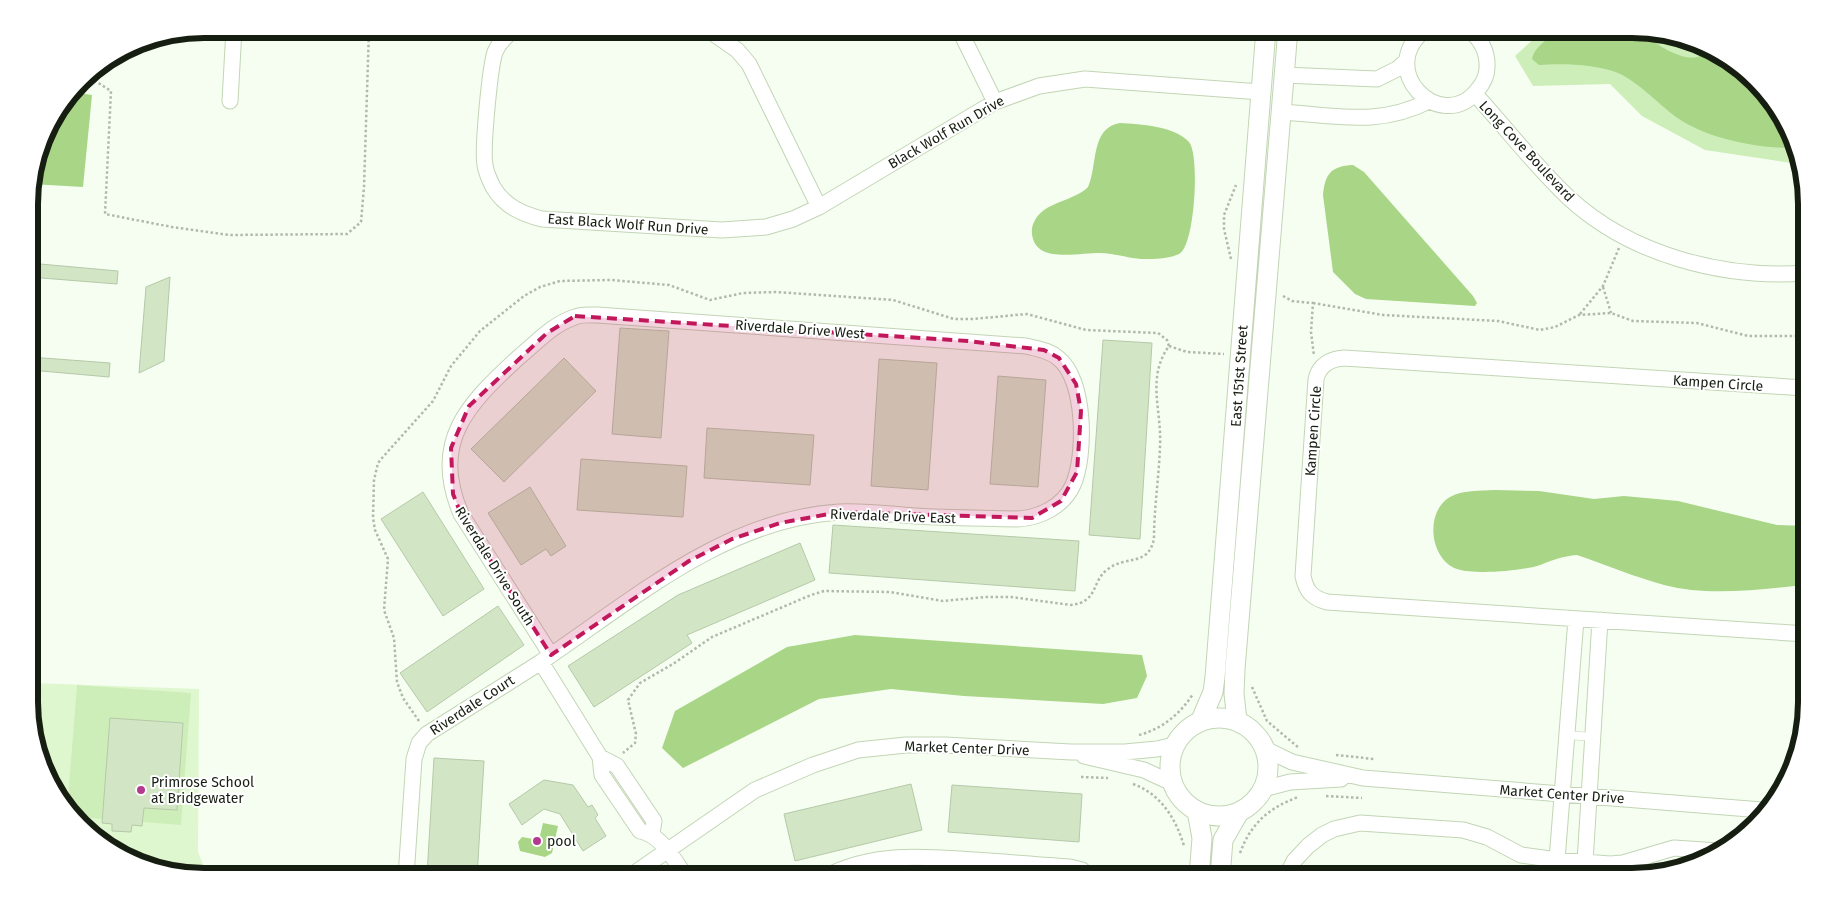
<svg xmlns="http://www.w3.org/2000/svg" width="1835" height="906" font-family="'Fira Sans',sans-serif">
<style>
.built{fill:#dff7cf}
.green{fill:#ceeeb9}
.water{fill:#a8d586}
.building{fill:#d2e6c5;stroke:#b5c9a8}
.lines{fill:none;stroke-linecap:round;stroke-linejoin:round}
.service-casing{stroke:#c2d5b5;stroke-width:9}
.minor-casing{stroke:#c2d5b5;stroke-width:17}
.tertiary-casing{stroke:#c2d5b5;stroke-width:21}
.path{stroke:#b1b8ac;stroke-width:2.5;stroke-dasharray:2.5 2.5;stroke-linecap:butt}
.service{stroke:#fff;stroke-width:8}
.minor{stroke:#fff;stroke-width:15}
.tertiary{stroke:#fff;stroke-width:19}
.marked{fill:#c2185b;fill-opacity:0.2;stroke:#c2185b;stroke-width:4;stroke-dasharray:10 6;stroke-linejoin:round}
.poi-dot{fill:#b33a8d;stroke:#fff;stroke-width:2}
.labels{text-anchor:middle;stroke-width:4;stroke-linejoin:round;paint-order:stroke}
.street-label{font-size:14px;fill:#161d11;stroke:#fff}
.poi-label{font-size:14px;fill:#161d11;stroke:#fff;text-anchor:start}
.rim{fill:none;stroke:#161d11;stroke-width:6}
</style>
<rect width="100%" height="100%" fill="#f6fef1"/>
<path class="built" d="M30,683l169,6 -1,163 10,25 -81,-18 -62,-50 -35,-84z"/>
<path class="green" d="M1541,29h90l77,18 69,59 21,58 -93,-14 -63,-34 -32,-32 -77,2 -18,-30 25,-23z
M77,685l114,8 -10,132 -38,-3 1,-14 33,2 5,-87 -72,-5 -7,101 -28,-2 -8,-6z"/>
<path class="water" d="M1009,29h146c-25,12 -102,8 -132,8l-7,-1z
M1555,29h76l13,3c9,12 38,29 53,25 5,-1 11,-5 15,-7l65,56 15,42c-35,0 -83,-9 -113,-29 -19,-13 -40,-37 -61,-46 -21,-9 -57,-10 -79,-8l-7,-6c3,-14 17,-18 23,-30z
M73,92l19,3 -9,92 -52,-3 16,-58z
M1120,123c20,1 55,3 69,19 11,12 6,105 -10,112 -8,4 -21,5 -30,5 -17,1 -33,-6 -49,-6 -15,0 -44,5 -57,-2 -10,-5 -14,-19 -9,-29 10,-21 39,-20 54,-35 10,-22 2,-59 32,-64z
M1353,165l11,7 109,124 4,7 -2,3 -109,-7 -11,-5 -22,-22 -10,-77c2,-21 8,-29 30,-30z
M1495,490l44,1 55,8 30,-3 54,5 99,24 29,1v59c-46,4 -96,12 -142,0 -29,-8 -58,-20 -87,-30 -15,1 -26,6 -40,11 -19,5 -61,9 -80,3 -27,-9 -33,-57 -7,-72 12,-7 30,-6 45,-7z
M855,635l287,20 5,21 -10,22 -34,6 -139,-8 -73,-7 -72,10 -136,69 -21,-20 13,-37 112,-64z
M543,823l15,3 -6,27 -7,4 -25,-6 -2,-9 4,-5 17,3z"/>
<path class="building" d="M29,263l89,8 -1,13 -88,-7z
M170,277l-6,84 -25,12 7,-86z
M620,328l49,3 -8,107 -49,-4z
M1103,340l49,3 -12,196 -51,-4z
M30,357l80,6 -1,14 -79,-7z
M564,358l32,33 -92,91 -33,-33z
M879,359l58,4 -9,127 -57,-4z
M998,376l48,4 -8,107 -48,-3z
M707,428l107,7 -4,50 -106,-7z
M581,459l106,7 -4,51 -106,-7z
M530,487l36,59 -15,10 -5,-7 -25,16 -33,-52z
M423,492l61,97 -41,27 -62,-97z
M833,525l246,16 -4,50 -246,-18z
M800,543l15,37 -128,55 5,8 -98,64 -26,-41 110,-71z
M498,606l26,39 -97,67 -27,-39z
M110,718l73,5 -6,87 -33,-2 -2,18 -10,-1 -1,7 -19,-1v-7l-10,-1z
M434,758l50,3 -7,116 -50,-2z
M544,780l29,5 15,22 4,-2 6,10 -3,3 11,18 -23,15 -23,-37 -16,-5 -22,16 -13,-21z
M911,784l11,46 -127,31 -11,-47z
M952,785l130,9 -3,48 -131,-10z"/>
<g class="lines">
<g class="service-casing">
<path id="service" d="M1567,735l26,2"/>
</g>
<g class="minor-casing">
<path id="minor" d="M515,29c-8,6 -16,13 -20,23 -5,15 -13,97 -10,113 1,7 5,16 8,22 11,19 29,27 49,32l180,11 44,-3 27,-8 26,-12 176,-105 44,-16 46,-7 176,13
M707,29l30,21 12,14 70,143
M959,29l36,73
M1426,29c-52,40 14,105 50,63 6,-7 11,-15 11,-24 1,-17 -6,-29 -19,-39
M1284,75l93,4 20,-10 9,-8
M1475,94c31,34 60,72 94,104 62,57 154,81 236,75
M230,101l4,-72
M1281,112c55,3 97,15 148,-11
M1805,388l-461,-30c-14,1 -25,7 -28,21l-13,197c3,15 9,22 24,26l479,32
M541,662l59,95 2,18 38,56c22,4 34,29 46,46
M1265,749l27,13 71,16 399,32
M1084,756l60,14 28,13
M600,757l17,9 37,55 -2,12
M1263,789l27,-7 51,-3
M1557,860l19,-241
M1585,862l15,-242
M406,877l8,-118 5,-16 8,-9 114,-72 10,-7c88,-60 177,-136 288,-143 25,-1 51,2 76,4 34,2 68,2 102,3 22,-1 46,-12 56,-34 13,-29 13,-106 -15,-127 -9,-8 -21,-9 -32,-12l-429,-31c-7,0 -16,-1 -22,2 -22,7 -39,26 -56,40 -51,47 -89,84 -58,157l90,141
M629,877l126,-87 58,-25 45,-15 48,-5h39l126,7h54l32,-3 17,-4
M825,877c47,-25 97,-21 149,-17 32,2 64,5 96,7l12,3 7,7
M1286,877l8,-16 14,-15 14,-11 12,-6 26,-6 103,7 24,7 34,18 36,5 53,4 13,-1 51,-15 44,3"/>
</g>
<g class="tertiary-casing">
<path id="tertiary" d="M1170 767a49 49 0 1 1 98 0a49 49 0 1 1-98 0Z
M1201,720l12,-28 2,-15 51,-648
M1237,720l-3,-26 1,-25 53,-640
M1197,811l5,27 -3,39
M1220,877l3,-37 16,-28"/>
</g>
<path class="path" d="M86,75l25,16 -6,123 67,13 57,8 118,-1 14,-12 3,-35 5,-158
M1231,259l-7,-30v-14l12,-30
M1603,287l8,26
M1283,296l9,5 21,2 -2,29 3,24
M1313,303l70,12 115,6 42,9 15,-3 24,-12 32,-2 22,8 64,2 51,13h57
M1580,314l23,-28 16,-38
M1169,346l18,6 37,2
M1252,687l15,34 32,27
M419,721l-16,-23 -6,-16 -3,-44 -10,-28 4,-51 -13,-29 -2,-12 1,-38 4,-17 4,-5 51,-57 18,-35 29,-35 44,-35 16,-9 20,-6 51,-1 58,5 41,15 33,-7 33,-1 117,8 61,19h19l54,-5 59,16 72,3 9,7 2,6c-23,32 -7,64 -9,100 -1,31 -6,62 -6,92 -5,29 -28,17 -46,31 -17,12 -9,33 -37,36l-60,-8h-25l-43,4 -53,-9 -66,-1 -13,4 -99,42 -39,27 -33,19 -12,17 8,34 -1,9 -12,10
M1139,735c23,-6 41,-21 54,-41
M1336,755l38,4
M1081,777l27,1
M1133,784c28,10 43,35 51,62
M1326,796l36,2
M1240,853c11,-30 29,-45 58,-56
M159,867l154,10
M602,877l15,-10"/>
<use href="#service" class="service"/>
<use href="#minor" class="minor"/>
<use href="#tertiary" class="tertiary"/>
</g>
<path class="marked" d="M575,316l393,25 76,9 15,8 17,26 5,27 -4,61 -16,29 -29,17 -192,-6 -60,11 -48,16 -43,22 -138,94 -90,-141 -8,-20 -2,-46 18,-42 78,-73z"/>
<g class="poi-dot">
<circle cx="141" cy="790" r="5"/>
<circle cx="537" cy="841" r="5"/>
</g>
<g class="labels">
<g class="street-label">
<text transform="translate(946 132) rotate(-30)" y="5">Black Wolf Run Drive</text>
<text transform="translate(1527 151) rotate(47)" y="5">Long Cove Boulevard</text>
<text transform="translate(628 224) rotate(4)" y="5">East Black Wolf Run Drive</text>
<text transform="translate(800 329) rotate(4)" y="5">Riverdale Drive West</text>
<text transform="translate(1239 376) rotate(-86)" y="5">East 151st Street</text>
<text transform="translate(1718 383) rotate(4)" y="5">Kampen Circle</text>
<text transform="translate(1313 431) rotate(-86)" y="5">Kampen Circle</text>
<text transform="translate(893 516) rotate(2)" y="5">Riverdale Drive East</text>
<text transform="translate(495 566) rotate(58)" y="5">Riverdale Drive South</text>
<text transform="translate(472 705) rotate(-33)" y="5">Riverdale Court</text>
<text transform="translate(967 748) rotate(2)" y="5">Market Center Drive</text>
<text transform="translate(1562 794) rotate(4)" y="5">Market Center Drive</text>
</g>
<g class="poi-label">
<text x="151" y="787">Primrose School<tspan x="151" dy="16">at Bridgewater</tspan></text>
<text x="547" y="846">pool</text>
</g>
</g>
<path d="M0 0H1835V906H0ZM204 38H1632A166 166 0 0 1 1798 204V702A166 166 0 0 1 1632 868H204A166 166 0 0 1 38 702V204A166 166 0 0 1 204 38Z" fill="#fff" fill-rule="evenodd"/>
<path class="rim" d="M204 38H1632A166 166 0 0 1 1798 204V702A166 166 0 0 1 1632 868H204A166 166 0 0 1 38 702V204A166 166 0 0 1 204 38Z"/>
</svg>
